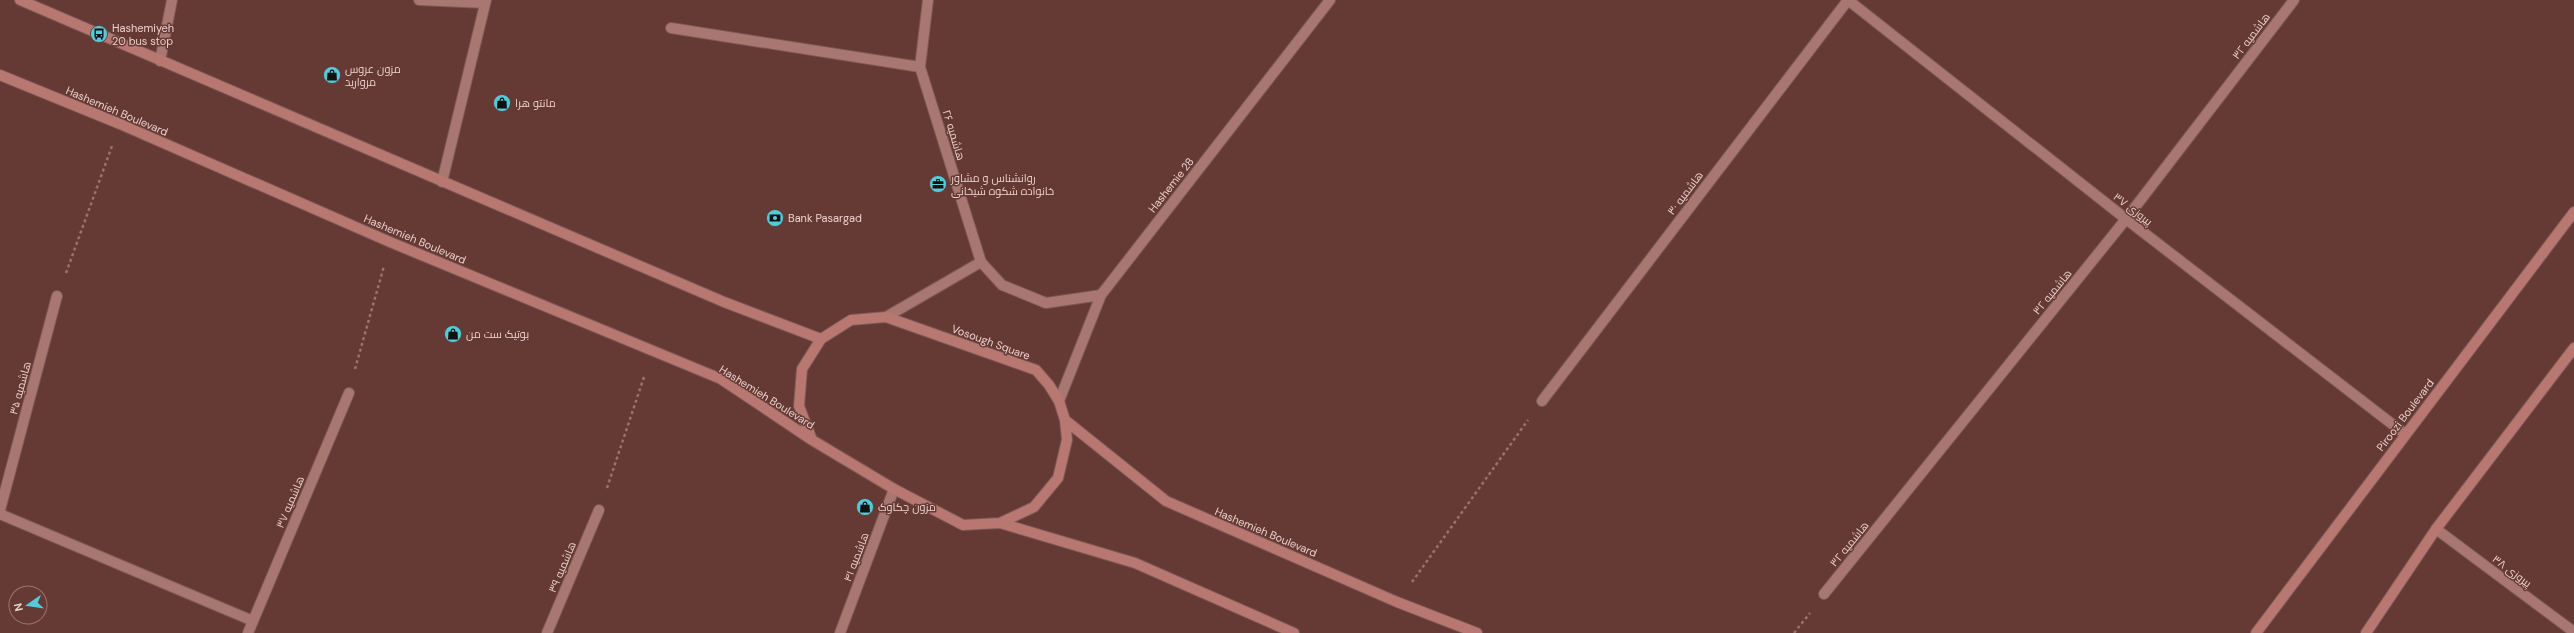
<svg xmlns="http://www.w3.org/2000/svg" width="2574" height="633" font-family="'DM Sans',Cairo,sans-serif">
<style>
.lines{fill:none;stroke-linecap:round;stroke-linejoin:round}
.minor-casing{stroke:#7c5854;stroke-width:12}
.tertiary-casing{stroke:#7c5854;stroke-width:12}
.primary-casing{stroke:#7c5854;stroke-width:12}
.path{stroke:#98736e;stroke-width:2.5;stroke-dasharray:3 3;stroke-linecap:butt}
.minor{stroke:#a87771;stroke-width:10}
.tertiary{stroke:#a87771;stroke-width:10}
.primary{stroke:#b87770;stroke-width:10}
.labels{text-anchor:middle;stroke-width:3;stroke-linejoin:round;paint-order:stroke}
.poi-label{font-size:11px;fill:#ecd1cd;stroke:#653934;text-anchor:start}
.street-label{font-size:11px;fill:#ecd1cd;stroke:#653934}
</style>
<rect width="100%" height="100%" fill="#653934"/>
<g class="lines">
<g class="minor-casing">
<path id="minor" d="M419,0l66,3
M928,0l-8,67 61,195 21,23 44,18 55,-8
M1848,0l278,219 279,215
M671,28l249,39
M160,61l12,-61
M442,182l44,-182
M886,317l95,-55
M1542,401l306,-401
M0,510l57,-214
M0,514l253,107
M2436,529l138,103
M1824,594l302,-375 168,-219
M248,633l101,-240
M547,633l52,-123
M840,633l54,-144"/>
</g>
<g class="tertiary-casing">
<path id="tertiary" d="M1059,401l42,-106 229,-295"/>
</g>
<g class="primary-casing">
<path id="primary" d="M20,0l704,302 97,37
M0,75l120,49 270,118 331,137 91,61 82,49 69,36 37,-2 34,-16 24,-29 9,-38 -2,-20 -6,-19 -10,-16 -13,-15 -150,-53 -35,3 -30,19 -19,30 -3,37 13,34
M1065,420l101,81 231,101 80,31
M1000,523l135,40 159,70
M2256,633l318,-421
M2366,633l70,-104 138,-181"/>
</g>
<path class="path" d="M66,273l46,-127
M355,369l29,-103
M607,488l38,-114
M1412,582l116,-162
M1794,633l16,-20"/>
<use href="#minor" class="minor"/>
<use href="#tertiary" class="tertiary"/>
<use href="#primary" class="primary"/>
</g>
<defs>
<g id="bus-disc" transform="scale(0.9)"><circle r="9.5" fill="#53cbda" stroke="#653934"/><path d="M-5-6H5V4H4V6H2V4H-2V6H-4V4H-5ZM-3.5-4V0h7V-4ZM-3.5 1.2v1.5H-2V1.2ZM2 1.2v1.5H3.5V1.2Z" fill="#111"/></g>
<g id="shop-disc" transform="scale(0.9)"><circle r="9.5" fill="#53cbda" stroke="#653934"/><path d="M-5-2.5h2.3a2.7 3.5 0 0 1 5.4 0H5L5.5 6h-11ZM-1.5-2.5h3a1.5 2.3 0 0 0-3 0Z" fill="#111"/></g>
<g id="office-disc" transform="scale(0.9)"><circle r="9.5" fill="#53cbda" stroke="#653934"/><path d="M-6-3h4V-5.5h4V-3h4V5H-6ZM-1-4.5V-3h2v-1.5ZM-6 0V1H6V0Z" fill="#111"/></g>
<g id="bank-disc" transform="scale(0.9)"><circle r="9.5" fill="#53cbda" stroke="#653934"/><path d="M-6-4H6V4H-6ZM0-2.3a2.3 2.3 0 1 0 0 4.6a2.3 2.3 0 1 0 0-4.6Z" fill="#111"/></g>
</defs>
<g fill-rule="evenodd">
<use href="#bus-disc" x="99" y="34"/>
<use href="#shop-disc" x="332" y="75"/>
<use href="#shop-disc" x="502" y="103"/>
<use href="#office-disc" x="938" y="184"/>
<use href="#bank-disc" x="775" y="218"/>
<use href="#shop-disc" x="453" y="334"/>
<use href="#shop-disc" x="865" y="507"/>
</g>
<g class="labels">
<g class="poi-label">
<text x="112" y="32">Hashemiyeh<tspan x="112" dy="13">20 bus stop</tspan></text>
<text x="345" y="73">مزون عروس<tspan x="345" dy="13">مروارید</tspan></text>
<text x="515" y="107">مانتو هرا</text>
<text x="951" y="182">روانشناس و مشاور<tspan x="951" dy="13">خانواده شکوه شیخانی</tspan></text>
<text x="788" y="222">Bank Pasargad</text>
<text x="466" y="338">بوتیک ست من</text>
<text x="878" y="511">مزون چکاوک</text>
</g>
<g class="street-label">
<text transform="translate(2251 36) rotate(-53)" y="4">هاشمیه ۳۲</text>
<text transform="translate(117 111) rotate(23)" y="4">Hashemieh Boulevard</text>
<text transform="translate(954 135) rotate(73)" y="4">هاشمیه ۲۶</text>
<text transform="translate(1171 185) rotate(-52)" y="4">Hashemie 28</text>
<text transform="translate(1685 193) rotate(-53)" y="4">هاشمیه ۳۰</text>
<text transform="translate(2133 209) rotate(38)" y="4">پیروزی ۳۷</text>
<text transform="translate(415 239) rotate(23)" y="4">Hashemieh Boulevard</text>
<text transform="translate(2052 292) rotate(-51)" y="4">هاشمیه ۳۲</text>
<text transform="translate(991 342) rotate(20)" y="4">Vosough Square</text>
<text transform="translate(20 388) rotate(-75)" y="4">هاشمیه ۳۵</text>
<text transform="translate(767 397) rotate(32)" y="4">Hashemieh Boulevard</text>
<text transform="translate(2405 415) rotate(-53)" y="4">Piroozi Boulevard</text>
<text transform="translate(290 502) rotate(-67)" y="4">هاشمیه ۳۷</text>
<text transform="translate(1266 532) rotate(23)" y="4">Hashemieh Boulevard</text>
<text transform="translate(1849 544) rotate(-51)" y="4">هاشمیه ۳۲</text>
<text transform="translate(856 557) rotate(-69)" y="4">هاشمیه ۴۱</text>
<text transform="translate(562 567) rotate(-67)" y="4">هاشمیه ۳۹</text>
<text transform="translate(2512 571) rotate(37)" y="4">پیروزی ۳۸</text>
</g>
</g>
<g transform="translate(28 605) rotate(257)"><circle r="19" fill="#653934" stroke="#9b7671"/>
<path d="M0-3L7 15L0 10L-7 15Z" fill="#53cbda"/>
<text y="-6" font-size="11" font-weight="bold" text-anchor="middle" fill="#ecd1cd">N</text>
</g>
</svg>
